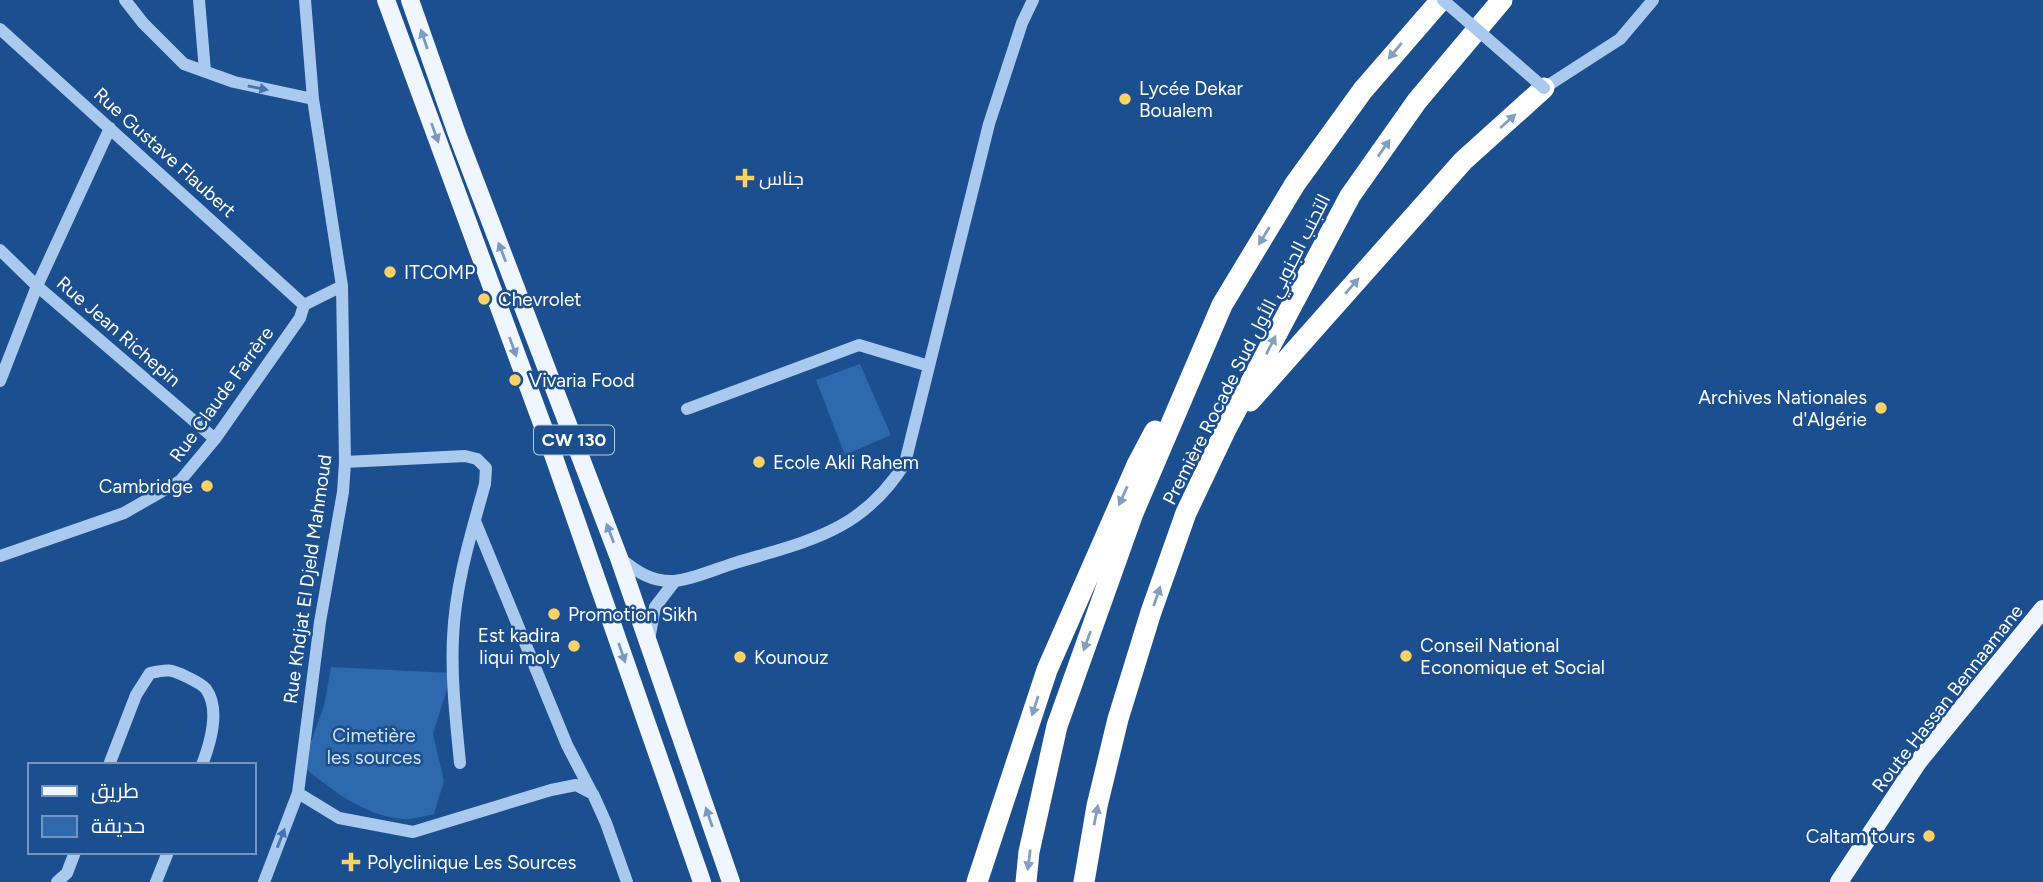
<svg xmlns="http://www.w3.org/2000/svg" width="2043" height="882" font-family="Figtree,Cairo,sans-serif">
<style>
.green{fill:#2e69ad}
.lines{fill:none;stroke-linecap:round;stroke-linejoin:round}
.minor{stroke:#a9c9ee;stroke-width:12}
.major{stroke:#f0f6ff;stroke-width:18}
.highway{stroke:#fff;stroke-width:21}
.minor-bridge{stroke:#a9c9ee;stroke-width:12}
.oneway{fill:#7b9ac1}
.oneway2{fill:#829ec1}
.oneway3{fill:#4674ac}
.poi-dot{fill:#ffd166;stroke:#1b4f8f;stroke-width:2.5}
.labels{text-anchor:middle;stroke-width:5;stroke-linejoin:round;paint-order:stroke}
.shield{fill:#1b4f8f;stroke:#bbcadd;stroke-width:2}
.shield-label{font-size:18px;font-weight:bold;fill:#fff}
.poi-label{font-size:19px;fill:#fff;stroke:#1b4f8f;text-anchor:start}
.street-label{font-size:19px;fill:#fff;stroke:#1b4f8f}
.park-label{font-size:19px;fill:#cfe3fa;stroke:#1b4f8f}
</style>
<rect width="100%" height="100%" fill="#1b4f8f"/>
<path class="green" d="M860,364l31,71 -46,20 -29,-75z
M331,667l121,6 -19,61 11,47 -10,33c-10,2 -22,6 -32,5 -39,-4 -70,-29 -100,-53l22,-60z"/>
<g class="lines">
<path class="minor" d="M125,0l18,23 41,41 50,18 79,17
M199,0l6,71
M0,29l304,276
M1544,88l76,-49 33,-39
M0,250l37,36 178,153
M0,381l37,-95 73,-158
M687,409l172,-64 70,21
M345,462l120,-6 12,3 9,9 -1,16c-14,50 -30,101 -32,154 -2,42 3,83 7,125
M475,521l92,224 25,48
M0,556l124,-43 56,-32 35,-42 85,-121 4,-13 38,-19
M621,559c16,13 31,23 53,22 17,-1 44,-13 61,-18 73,-22 127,-31 170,-100l84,-339 33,-101 11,-23
M649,640l6,-33 20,-26
M109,765l27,-70 14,-22c18,-4 21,-4 37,4 6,3 15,7 19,12 15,21 4,55 -4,76
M298,793l41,25 74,14 138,-42 25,-5 17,9 13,29 21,59
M57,882l10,-9 8,-21
M156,882l12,-30
M264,882l34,-89 22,-171 23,-130 2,-30 -3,-176 -29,-187 -8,-99"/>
<path class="major" d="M386,0l162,440 154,442
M410,0l47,134 162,424 112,324
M1839,882l79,-120 125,-153"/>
<path class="highway" d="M1250,401l213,-240 81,-73
M977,882l70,-212 90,-205 18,-34
M1026,882l3,-30 28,-126 76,-213 89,-208 73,-121 68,-94 78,-90
M1084,882l13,-76 21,-87 33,-107 35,-99 40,-84 124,-233 67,-95 85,-101"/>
<path class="minor-bridge" d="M1443,0l101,88"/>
</g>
<defs><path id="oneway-solid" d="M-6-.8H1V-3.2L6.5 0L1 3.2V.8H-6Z" transform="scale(1.75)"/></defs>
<g class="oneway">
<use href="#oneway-solid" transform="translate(424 39) rotate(-109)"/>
<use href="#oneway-solid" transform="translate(435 133) rotate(70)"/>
<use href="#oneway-solid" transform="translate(502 252) rotate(-111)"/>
<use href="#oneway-solid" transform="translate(513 347) rotate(70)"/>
<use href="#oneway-solid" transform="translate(610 533) rotate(-111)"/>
<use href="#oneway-solid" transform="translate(622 653) rotate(71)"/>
<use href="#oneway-solid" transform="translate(709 817) rotate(-109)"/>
</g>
<g class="oneway2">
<use href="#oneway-solid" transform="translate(1395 51) rotate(130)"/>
<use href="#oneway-solid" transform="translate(1508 121) rotate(-42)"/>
<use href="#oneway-solid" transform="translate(1384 148) rotate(-55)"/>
<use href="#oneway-solid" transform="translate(1264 236) rotate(121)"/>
<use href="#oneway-solid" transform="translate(1352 286) rotate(-49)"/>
<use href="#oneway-solid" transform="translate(1271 345) rotate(-63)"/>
<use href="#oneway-solid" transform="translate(1123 496) rotate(114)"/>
<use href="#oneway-solid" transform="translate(1157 596) rotate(-71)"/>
<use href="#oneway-solid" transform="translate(1087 641) rotate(110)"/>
<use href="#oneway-solid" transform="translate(1035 706) rotate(108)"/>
<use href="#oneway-solid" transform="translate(1096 815) rotate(-79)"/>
<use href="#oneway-solid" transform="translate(1029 860) rotate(97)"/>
</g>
<g class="oneway3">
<use href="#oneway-solid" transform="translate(258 88) rotate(12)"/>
<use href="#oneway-solid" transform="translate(281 838) rotate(-69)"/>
</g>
<g class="poi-dot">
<circle cx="1125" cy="99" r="7"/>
<path d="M741.5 167.5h7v7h7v7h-7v7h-7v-7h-7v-7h7z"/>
<circle cx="390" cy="272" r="7"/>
<circle cx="484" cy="299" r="7"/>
<circle cx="515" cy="380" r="7"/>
<circle cx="1881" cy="408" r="7"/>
<circle cx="759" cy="462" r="7"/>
<circle cx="207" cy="486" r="7"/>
<circle cx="554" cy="614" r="7"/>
<circle cx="574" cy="646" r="7"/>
<circle cx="1406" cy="656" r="7"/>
<circle cx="740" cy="657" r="7"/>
<circle cx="1929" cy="836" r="7"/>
<path d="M347.5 851.5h7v7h7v7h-7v7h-7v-7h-7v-7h7z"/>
</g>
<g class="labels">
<rect class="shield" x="534" y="425.5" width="80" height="29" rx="5"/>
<g class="shield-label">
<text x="574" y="446">CW 130</text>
</g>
<g class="poi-label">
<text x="1139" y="95">Lycée Dekar<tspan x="1139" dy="22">Boualem</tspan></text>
<text x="759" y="185">جناس</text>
<text x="404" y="279">ITCOMP</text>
<text x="498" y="306">Chevrolet</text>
<text x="529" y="387">Vivaria Food</text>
<text x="1867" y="404" text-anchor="end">Archives Nationales<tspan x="1867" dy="22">d'Algérie</tspan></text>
<text x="773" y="469">Ecole Akli Rahem</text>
<text x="193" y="493" text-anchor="end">Cambridge</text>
<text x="568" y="621">Promotion Sikh</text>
<text x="560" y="642" text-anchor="end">Est kadira<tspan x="560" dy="22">liqui moly</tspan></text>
<text x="1420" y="652">Conseil National<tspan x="1420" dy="22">Economique et Social</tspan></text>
<text x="754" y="664">Kounouz</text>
<text x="1915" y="843" text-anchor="end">Caltam tours</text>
<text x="367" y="869">Polyclinique Les Sources</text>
</g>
<g class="street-label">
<text transform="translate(165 152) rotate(42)" y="7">Rue Gustave Flaubert</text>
<text transform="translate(119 331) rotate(41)" y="7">Rue Jean Richepin</text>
<text transform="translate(1246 349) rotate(-63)" y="7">Première Rocade Sud التجنب الجنوبي الأول</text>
<text transform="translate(221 394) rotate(-54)" y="7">Rue Claude Farrère</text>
<text transform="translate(307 579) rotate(-82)" y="7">Rue Khdjat El Djeld Mahmoud</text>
<text transform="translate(1947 698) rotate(-52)" y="7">Route Hassan Bennaamane</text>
</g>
<g class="park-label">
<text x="374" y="742">Cimetière<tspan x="374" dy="22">les sources</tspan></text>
</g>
</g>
<rect x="28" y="763" width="228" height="91" fill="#1b4f8f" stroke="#7695bc" stroke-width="2"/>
<rect x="42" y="786" width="35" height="10" fill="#f0f6ff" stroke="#7695bc" stroke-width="2"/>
<text x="91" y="798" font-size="21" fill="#ffffff">طريق</text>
<rect x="42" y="816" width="35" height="21" fill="#2e69ad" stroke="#7695bc" stroke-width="2"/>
<text x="91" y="833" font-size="21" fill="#ffffff">حديقة</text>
</svg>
